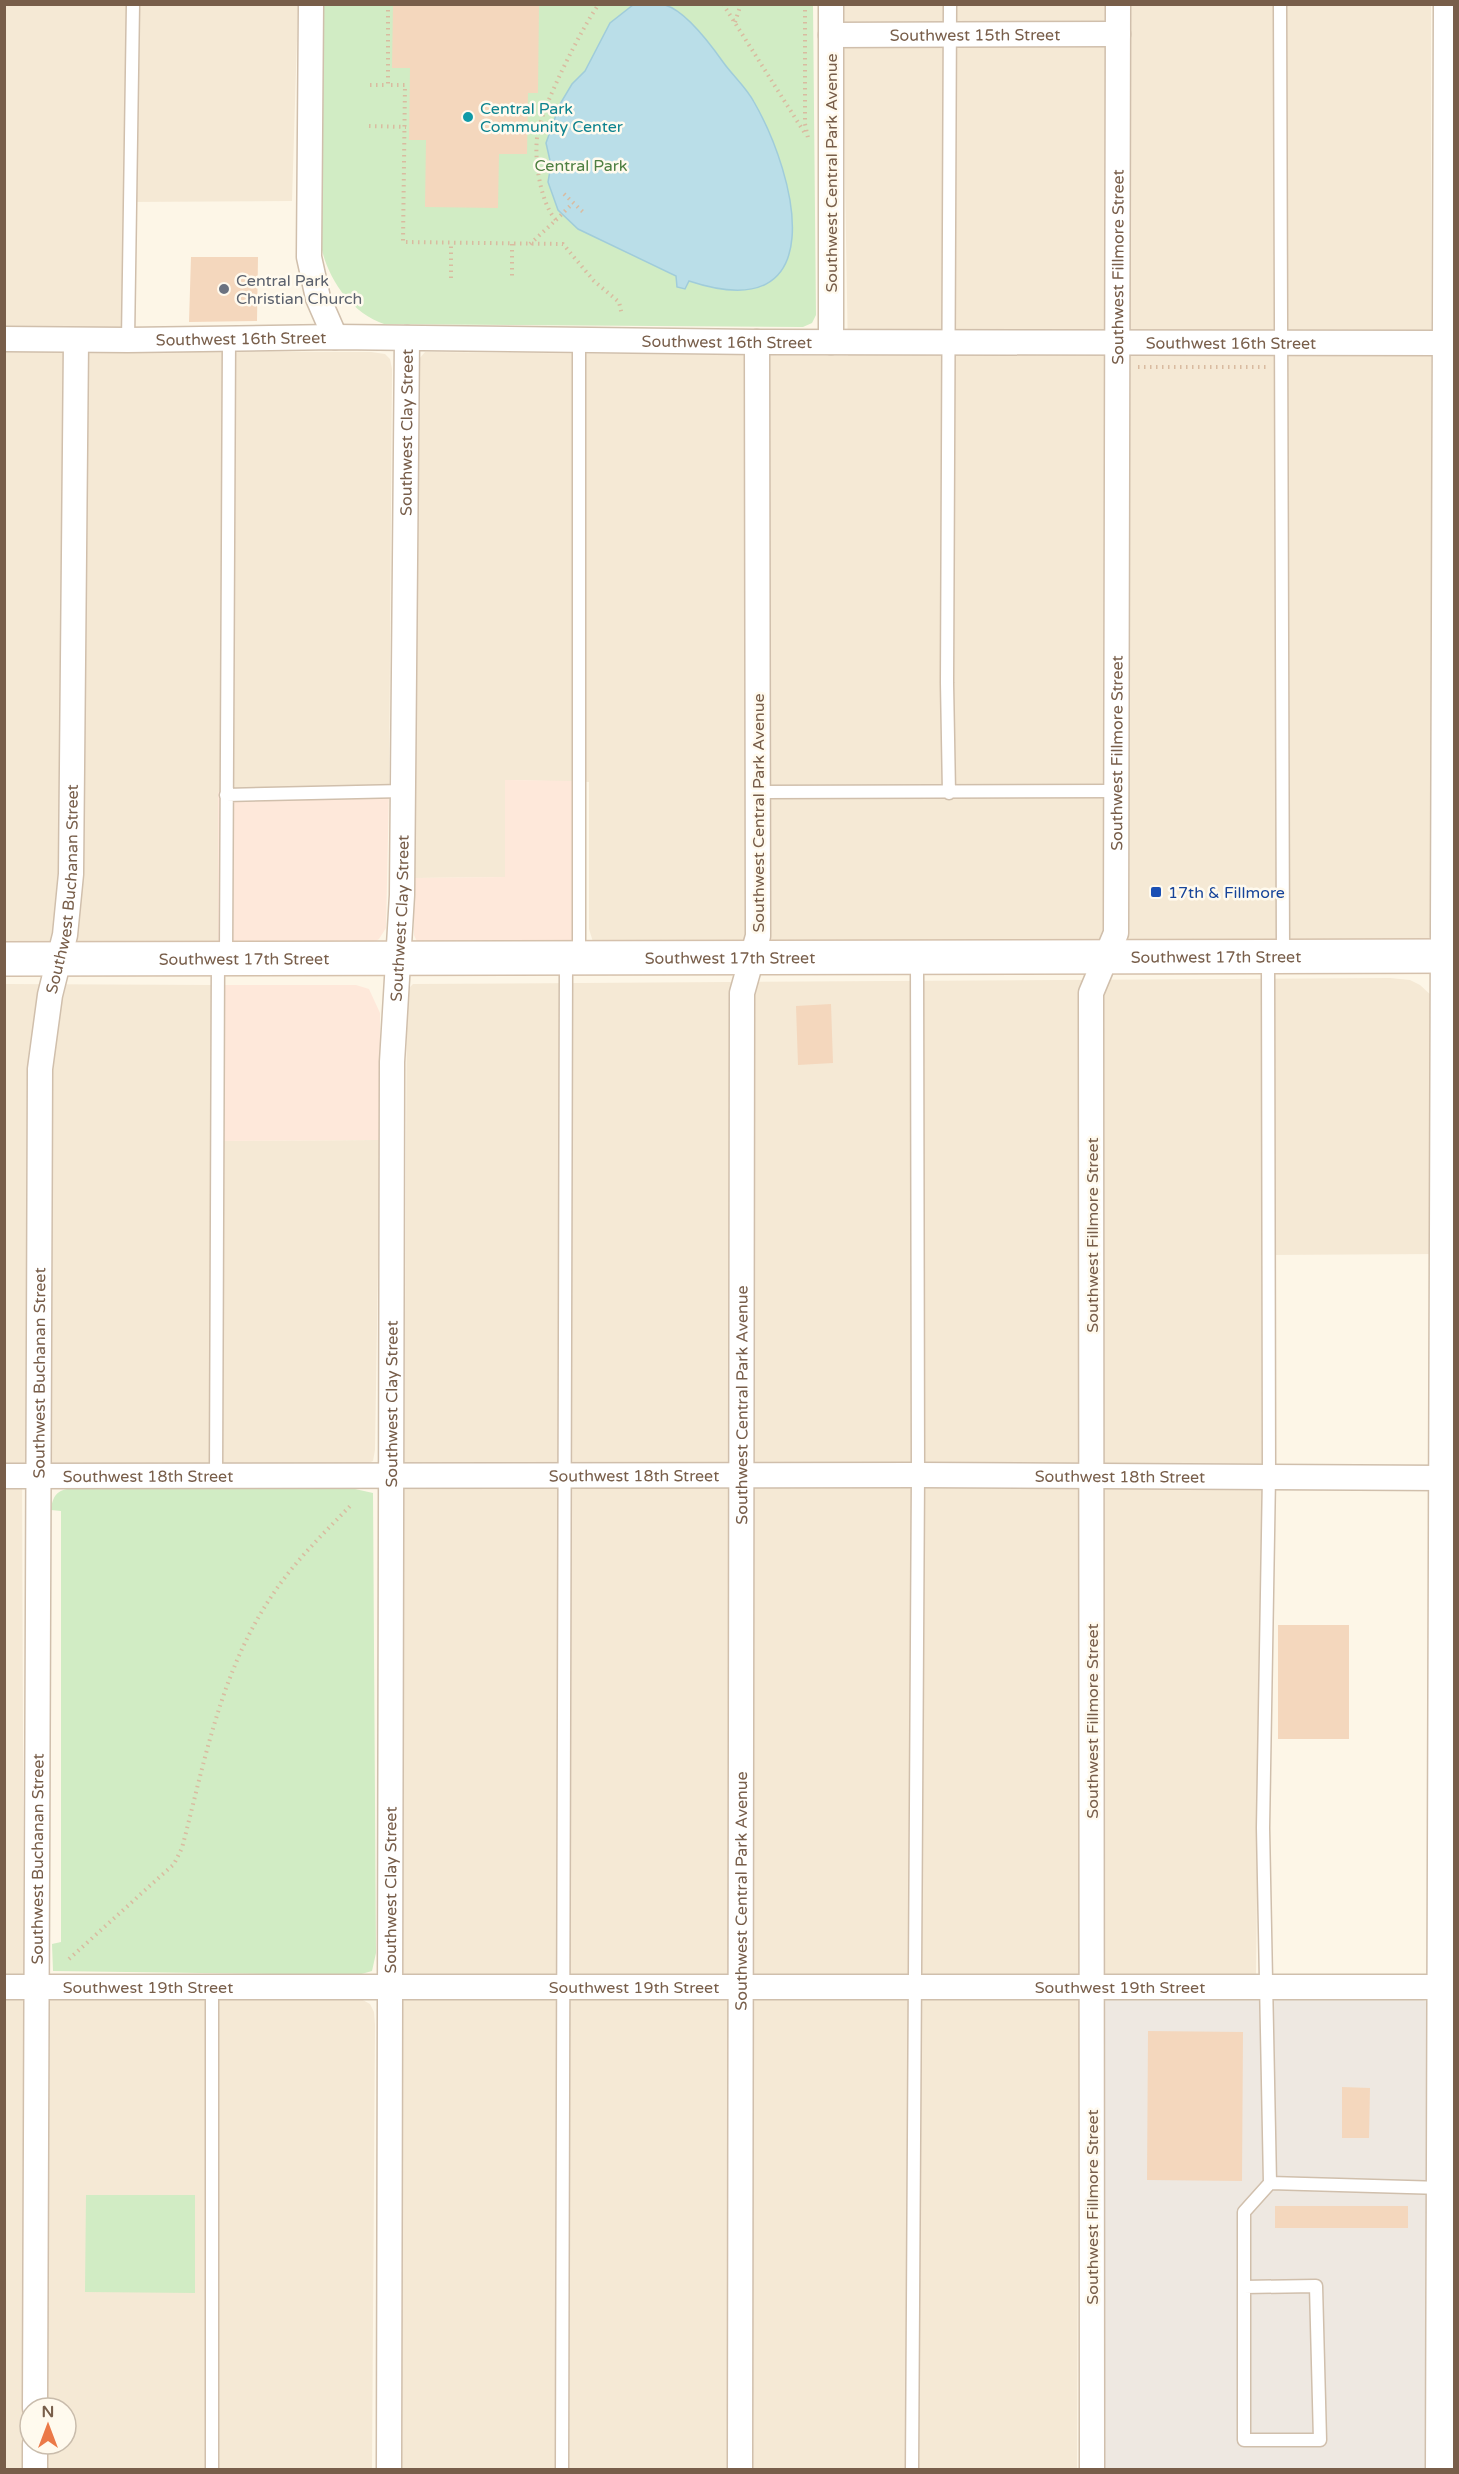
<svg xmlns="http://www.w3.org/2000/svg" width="1459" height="2474" font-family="'Varela Round',sans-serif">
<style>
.residential{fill:#f5e9d5;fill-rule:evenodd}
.commercial{fill:#fee8da}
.industrial{fill:#eee8e1}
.green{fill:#d1ecc4}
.water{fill:#badee8;stroke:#a0ccda;stroke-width:1.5}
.building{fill:#f4d7bd}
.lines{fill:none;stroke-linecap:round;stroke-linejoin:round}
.service-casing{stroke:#d0bfac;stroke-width:15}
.minor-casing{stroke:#d0bfac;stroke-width:27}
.tertiary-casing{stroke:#d0bfac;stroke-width:33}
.secondary-casing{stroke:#d5c1ac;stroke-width:36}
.path{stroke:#d9bba0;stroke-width:4;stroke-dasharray:1.5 4.5;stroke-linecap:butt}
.service{stroke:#fff;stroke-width:12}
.minor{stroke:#fff;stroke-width:24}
.tertiary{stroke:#fff;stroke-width:30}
.secondary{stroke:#fff;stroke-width:33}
.culture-dot{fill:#0f9aa8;stroke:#fffaee;stroke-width:2}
.worship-dot{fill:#6b7280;stroke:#fffaee;stroke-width:2}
.transit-dot{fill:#1a4fb4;stroke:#fffaee;stroke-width:2}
.labels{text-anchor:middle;stroke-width:5;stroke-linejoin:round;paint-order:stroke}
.street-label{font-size:16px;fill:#785e4a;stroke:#fffaee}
.culture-label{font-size:16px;fill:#0d838f;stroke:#fffaee;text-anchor:start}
.park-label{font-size:16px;fill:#4e7f41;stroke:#fffaee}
.worship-label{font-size:16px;fill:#5b616d;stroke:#fffaee;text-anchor:start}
.transit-label{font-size:16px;fill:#164399;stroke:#fffaee;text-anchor:start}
</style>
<rect width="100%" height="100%" fill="#fdf6e7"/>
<path class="residential" d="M4,5h294l-6,196 -166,1v149l245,1 14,2 5,5 2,10 -3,421 -171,155 -213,2z
M842,5h589l1,918 -1,13 -7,6h-831l-4,-13v-147l-84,-2 1,97 -92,1 5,-519 6,-7 423,4z
M1390,978l20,2 10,5 13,12 3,257 -175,1 1,236 -6,483 -177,2 -2,493 -679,1 9,-1480 6,-6z
M5,984l207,1 -2,156 170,-1 -5,310 -2,11 -9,4h-342l2,535 337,-1 9,5 4,8 1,13 -3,444 -367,1zM30,2408h36v36h-36z"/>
<path class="commercial" d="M505,780l68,1 -1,164 -154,-1 -4,-9v-57l91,-1z
M389,790l-3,138 -7,11 -10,6h-151v-153z
M212,985h144l13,4 11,24v127l-170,1z"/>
<path class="industrial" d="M1411,1997l15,4 5,13 -2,455 -329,1 1,-462 4,-9z"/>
<path class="green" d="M324,5h489l3,310 -4,8 -9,4 -419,-3c-35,-12 -59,-49 -64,-84z
M72,1488l283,1 18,4 3,460 -4,18 -14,4 -305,-4 -1,-27 9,-2v-431l-10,-1c2,-15 6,-20 21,-22z
M86,2195h109v98l-110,-1z"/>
<path class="water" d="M633,5c10,-1 23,-3 32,0 21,6 46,40 58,57 10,14 23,25 31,40 43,75 80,227 -65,179l-4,8 -8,-2 -1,-11 -98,-47 -20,-19 -10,-28 3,-17 -5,-22 14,-39 12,-20 13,-13 25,-48z"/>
<path class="building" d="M393,4h146l-1,89h-10l-1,61h-28l-1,54 -73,-1 1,-67h-17l1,-72h-18z
M191,257h67l-1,64 -68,1z
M831,1004l2,59 -35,2 -2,-59z
M1278,1625h71v114h-71z
M1148,2031l95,1 -1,149 -95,-1z
M1342,2087l28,1 -1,50h-27z
M1275,2206h133v22h-133z"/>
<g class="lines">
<g class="service-casing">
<path id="service" d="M1280,4l3,950
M128,340l5,-336
M579,340v617
M759,792l357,-1
M949,793l-2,-110 3,-679
M226,795l177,-4
M226,956l3,-617
M1268,958l1,518 -6,352 7,355 172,5
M216,1476l2,-516
M1244,2287l72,-1 4,154h-76v-228l26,-29
M212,2470v-483
M562,2470l4,-1511
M912,2470l6,-995 -1,-517"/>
</g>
<g class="minor-casing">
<g id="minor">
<path d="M311,4l-2,253 9,41 17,39"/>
<path id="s1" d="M831,35l287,-1"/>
<path id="s2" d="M4,339l124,1 207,-3 422,5 691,1"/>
<path d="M831,342v-338"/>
<path id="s3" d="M4,1476l914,-1 526,3"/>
<path id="s4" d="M4,1987h1438"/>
<path id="s5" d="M35,2408l5,-1339 10,-74 15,-60 6,-61 5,-533"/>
<path d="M35,2470v-26"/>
<path id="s6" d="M389,2470l3,-1408 10,-167 5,-557"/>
<path id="s7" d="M740,2470l2,-1477 16,-57 -1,-594"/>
<path id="s8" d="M1092,2470l-1,-1477 25,-60 2,-929"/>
</g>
</g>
<g class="tertiary-casing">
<path id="tertiary" d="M1441,2470l8,-2466"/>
</g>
<g class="secondary-casing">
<g id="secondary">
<path id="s9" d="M4,959l1450,-3"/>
</g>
</g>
<path class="path" d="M388,4v81h17l-2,157 160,2 31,37 25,21 3,13
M723,4l83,131
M805,4v120l3,14
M735,22l6,-18
M370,85h18
M369,126l37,1
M564,194l19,18
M556,220l17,-17
M512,244v34
M530,244l26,-24c-16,-17 -23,-65 -18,-88 5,-27 44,-105 61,-128
M451,278v-35
M1138,367h128
M69,1959l105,-95 8,-16c23,-88 39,-178 91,-254 22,-33 52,-62 79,-90"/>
<use href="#service" class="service"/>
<use href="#minor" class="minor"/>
<use href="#tertiary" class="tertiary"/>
<use href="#secondary" class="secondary"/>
</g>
<circle class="culture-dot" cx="468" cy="117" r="6"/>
<circle class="worship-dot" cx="224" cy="289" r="6"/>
<rect class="transit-dot" x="1150" y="886" width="12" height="12" rx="3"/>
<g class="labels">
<g class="street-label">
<text dy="6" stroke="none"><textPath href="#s1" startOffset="144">Southwest 15th Street</textPath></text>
<text transform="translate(831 173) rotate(-90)" y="6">Southwest Central Park Avenue</text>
<text dy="6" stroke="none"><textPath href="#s8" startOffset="2208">Southwest Fillmore Street</textPath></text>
<text dy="6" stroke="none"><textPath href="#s2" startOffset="237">Southwest 16th Street</textPath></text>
<text dy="6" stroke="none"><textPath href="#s2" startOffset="723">Southwest 16th Street</textPath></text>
<text dy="6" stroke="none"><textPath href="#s2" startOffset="1227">Southwest 16th Street</textPath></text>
<text dy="6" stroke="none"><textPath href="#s6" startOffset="2038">Southwest Clay Street</textPath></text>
<text dy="6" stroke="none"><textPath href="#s8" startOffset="1722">Southwest Fillmore Street</textPath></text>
<text transform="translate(758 813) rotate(-90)" y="6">Southwest Central Park Avenue</text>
<text dy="6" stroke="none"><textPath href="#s5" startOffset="1521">Southwest Buchanan Street</textPath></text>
<text dy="6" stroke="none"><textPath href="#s6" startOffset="1552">Southwest Clay Street</textPath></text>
<text dy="6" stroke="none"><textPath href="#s9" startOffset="1212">Southwest 17th Street</textPath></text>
<text dy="6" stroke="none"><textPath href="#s9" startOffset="726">Southwest 17th Street</textPath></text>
<text dy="6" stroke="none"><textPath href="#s9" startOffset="240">Southwest 17th Street</textPath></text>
<text transform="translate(1092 1235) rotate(-90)" y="6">Southwest Fillmore Street</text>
<text dy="6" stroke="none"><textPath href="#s5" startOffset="1035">Southwest Buchanan Street</textPath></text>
<text dy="6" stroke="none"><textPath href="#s6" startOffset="1066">Southwest Clay Street</textPath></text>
<text dy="6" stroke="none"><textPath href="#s7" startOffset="1065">Southwest Central Park Avenue</textPath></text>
<text dy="6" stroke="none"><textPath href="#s3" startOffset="144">Southwest 18th Street</textPath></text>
<text dy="6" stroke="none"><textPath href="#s3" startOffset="630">Southwest 18th Street</textPath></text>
<text dy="6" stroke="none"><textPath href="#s3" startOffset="1116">Southwest 18th Street</textPath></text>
<text transform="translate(1092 1721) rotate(-90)" y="6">Southwest Fillmore Street</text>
<text dy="6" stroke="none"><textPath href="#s5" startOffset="549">Southwest Buchanan Street</textPath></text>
<text dy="6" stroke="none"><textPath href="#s6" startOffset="580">Southwest Clay Street</textPath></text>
<text dy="6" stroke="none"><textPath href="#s7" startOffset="579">Southwest Central Park Avenue</textPath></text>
<text dy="6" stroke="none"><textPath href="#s4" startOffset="144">Southwest 19th Street</textPath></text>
<text dy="6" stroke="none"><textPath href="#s4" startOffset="630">Southwest 19th Street</textPath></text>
<text dy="6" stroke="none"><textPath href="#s4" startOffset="1116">Southwest 19th Street</textPath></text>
<text transform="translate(1092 2207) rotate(-90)" y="6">Southwest Fillmore Street</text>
</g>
<g class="culture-label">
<text x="480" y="114">Central Park<tspan x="480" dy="18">Community Center</tspan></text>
</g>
<g class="park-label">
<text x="581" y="171">Central Park</text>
</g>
<g class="worship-label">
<text x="236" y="286">Central Park<tspan x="236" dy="18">Christian Church</tspan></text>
</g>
<g class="transit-label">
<text x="1168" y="898">17th &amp; Fillmore</text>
</g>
</g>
<rect width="1459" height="2474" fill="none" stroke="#785e4a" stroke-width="12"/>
<g transform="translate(48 2426)"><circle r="28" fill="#fffaee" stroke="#c9bcac" stroke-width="1.5"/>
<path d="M0-4.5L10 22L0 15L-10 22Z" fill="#eb7948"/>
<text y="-9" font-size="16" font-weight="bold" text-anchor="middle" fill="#785e4a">N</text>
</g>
</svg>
